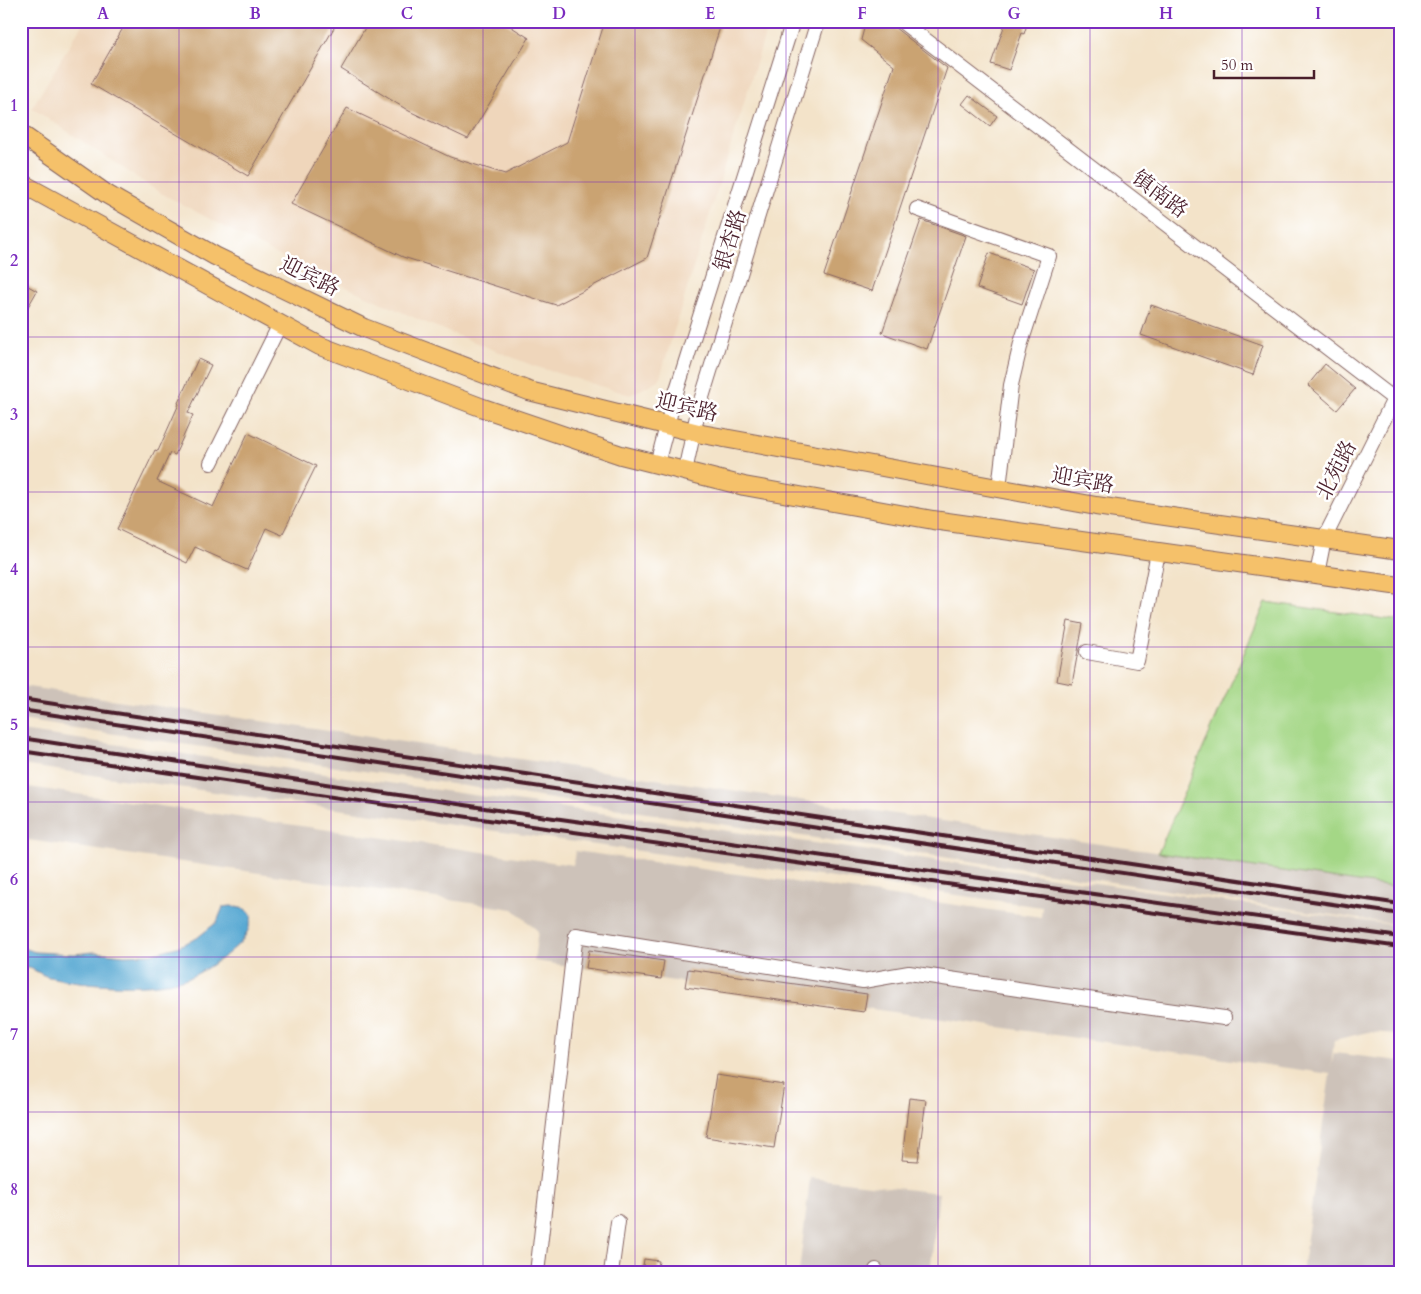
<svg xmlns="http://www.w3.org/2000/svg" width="1421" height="1294" font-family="Cardo,'Noto Serif SC',serif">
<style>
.built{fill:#efd6bb}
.industrial{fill:#cdc2b9}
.green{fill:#a4d786;stroke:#777b58}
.water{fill:#58a9d3;stroke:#51647f}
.building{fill:#caa372}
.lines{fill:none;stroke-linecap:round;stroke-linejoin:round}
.minor-casing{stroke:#856462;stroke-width:16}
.major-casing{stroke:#856462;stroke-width:20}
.minor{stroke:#fff;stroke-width:14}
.major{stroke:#f5c16b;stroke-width:18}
.rail{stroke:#4a1f2b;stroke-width:4}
.grid{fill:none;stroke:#7b2cbf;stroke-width:1;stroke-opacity:0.55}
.labels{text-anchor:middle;stroke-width:5;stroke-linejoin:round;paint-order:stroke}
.street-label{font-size:21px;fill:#4a1f2b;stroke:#fff}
.neatline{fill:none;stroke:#7b2cbf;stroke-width:2}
.grid-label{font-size:16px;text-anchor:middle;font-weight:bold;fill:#7b2cbf}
</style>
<rect width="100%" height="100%" fill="#fff"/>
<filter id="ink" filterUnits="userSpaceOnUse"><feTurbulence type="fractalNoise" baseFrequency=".02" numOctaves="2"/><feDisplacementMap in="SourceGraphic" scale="10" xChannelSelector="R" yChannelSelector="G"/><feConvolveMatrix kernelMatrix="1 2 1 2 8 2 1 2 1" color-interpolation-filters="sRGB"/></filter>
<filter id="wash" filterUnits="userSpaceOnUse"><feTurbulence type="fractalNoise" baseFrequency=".0096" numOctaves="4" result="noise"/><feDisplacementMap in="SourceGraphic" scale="20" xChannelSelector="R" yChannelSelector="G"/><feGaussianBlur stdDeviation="1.12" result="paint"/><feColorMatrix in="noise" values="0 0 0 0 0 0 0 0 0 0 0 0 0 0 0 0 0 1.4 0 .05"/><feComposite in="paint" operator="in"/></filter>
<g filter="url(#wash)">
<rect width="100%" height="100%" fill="#f3e3c9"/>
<path class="built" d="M84,21h685l-110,359 -29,15 -96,-29 -110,-44 -139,-63 -126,-67 -127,-84z"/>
<path class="industrial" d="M21,686l1379,202v37l-1379,-205z
M21,731l1379,195v108l-32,-2 -34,8 -3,27 3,-14 66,8v212h-98l28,-199 -796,-113 4,-30 -25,-22 -492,-70v-53l552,79 2,-14 466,66 1,-10 -1021,-142z
M810,1178l129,15 -9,80h-131z"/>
<path class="green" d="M1266,602l134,19v267l-242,-35z"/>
<path class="water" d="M231,906l14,3 7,6c-4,22 -10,27 -26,40 -11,8 -24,17 -36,22 -36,14 -103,8 -141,0 -9,-2 -18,-11 -28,-11v-19l14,5 39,2 20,-2 30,3 26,-1 27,-7 20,-9 20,-16 6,-15z"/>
<g id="blocks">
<path class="building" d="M127,21h211l-90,155 -157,-92z
M369,21h133l27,17 -61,101 -59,-28 -68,-42z
M605,21h117l-75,237 -91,47 -153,-48 -112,-53 56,-96 103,49 55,17 62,-32z
M866,21h20l61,47 -75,223 -48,-16 70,-209 -33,-26z
M1006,21h22l-4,13 -2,-1 -13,37 -18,-6z
M969,95l28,21 -7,10 -28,-22z
M921,220l45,16 -39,113 -45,-16z
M989,253l45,16 -12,35 -45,-16z
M21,282l16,9 -16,28z
M1151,305l112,40 -10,30 -112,-40z
M198,359l13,6 -23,48 5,2 -18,40 -5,-2 -13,28 56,26 35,-74 68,33 -34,69 -16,-7 -19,42 -52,-23 -8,16 -70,-34 38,-79 3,1 21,-47 -1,-1z
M1325,364l30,25 -18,21 -29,-25z
M1068,621l15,3 -11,60 -15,-3z
M589,950l75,11 -3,18 -75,-11z
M688,969l179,25 -3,18 -179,-25z
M716,1075l68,10 -10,63 -68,-11z
M909,1098l17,2 -8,61 -16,-1z
M644,1259l15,2 -2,12h-15z"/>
</g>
</g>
<g filter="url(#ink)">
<use href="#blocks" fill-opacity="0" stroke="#856462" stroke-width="1"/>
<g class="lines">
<g class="minor-casing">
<path id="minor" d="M901,21l493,378
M917,209l132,47 -28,87 -10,42 -12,103
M211,463l69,-139
M657,464l17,-65 119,-378
M685,471l14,-64 119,-386
M1317,574l7,-35 76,-152
M1087,652l50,9 21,-109
M537,1273l35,-308 4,-30 287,46 46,-8 150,22 165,23
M611,1273l7,-51
M875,1273l1,-3"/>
</g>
<g class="major-casing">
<path id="major" d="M21,134l87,61 107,61 149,72 165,63 173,43 394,72 304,44
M21,183l299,163 163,62 138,47 123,31 189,34 467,66"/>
</g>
<use href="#minor" class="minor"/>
<use href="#major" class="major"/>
<path class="rail" d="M21,699l1379,205
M21,710l1379,204
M21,738l483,73 896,126
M21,751l481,71 898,125"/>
</g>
</g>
<path class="grid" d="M179,21v1252M331,21v1252M483,21v1252M635,21v1252M786,21v1252M938,21v1252M1090,21v1252M1242,21v1252M21,182h1379M21,337h1379M21,492h1379M21,647h1379M21,802h1379M21,957h1379M21,1112h1379"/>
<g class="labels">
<g class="street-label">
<text transform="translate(1160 194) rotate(37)" y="7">镇南路</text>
<text transform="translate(730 240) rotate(-73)" y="7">银杏路</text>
<text transform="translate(310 276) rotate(26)" y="7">迎宾路</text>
<text transform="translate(687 407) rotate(13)" y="7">迎宾路</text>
<text transform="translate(1336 470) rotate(-63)" y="7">北苑路</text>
<text transform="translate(1083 480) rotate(10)" y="7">迎宾路</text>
</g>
</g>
<rect width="1421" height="1294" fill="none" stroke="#fff" stroke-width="55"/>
<path d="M1214 70v8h100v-8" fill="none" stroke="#4a1f2b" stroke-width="2.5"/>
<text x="1221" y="70" font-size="15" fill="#4a1f2b" stroke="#ffffff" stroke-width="4" paint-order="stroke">50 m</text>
<rect x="28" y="28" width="1366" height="1238" class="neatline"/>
<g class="grid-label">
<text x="103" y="19">A</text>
<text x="255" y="19">B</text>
<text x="407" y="19">C</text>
<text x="559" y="19">D</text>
<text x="710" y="19">E</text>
<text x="862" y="19">F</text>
<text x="1014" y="19">G</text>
<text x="1166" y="19">H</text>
<text x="1318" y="19">I</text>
<text x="14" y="111">1</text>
<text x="14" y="266">2</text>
<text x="14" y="420">3</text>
<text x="14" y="575">4</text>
<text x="14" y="730">5</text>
<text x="14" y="885">6</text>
<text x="14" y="1040">7</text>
<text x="14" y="1195">8</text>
</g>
</svg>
